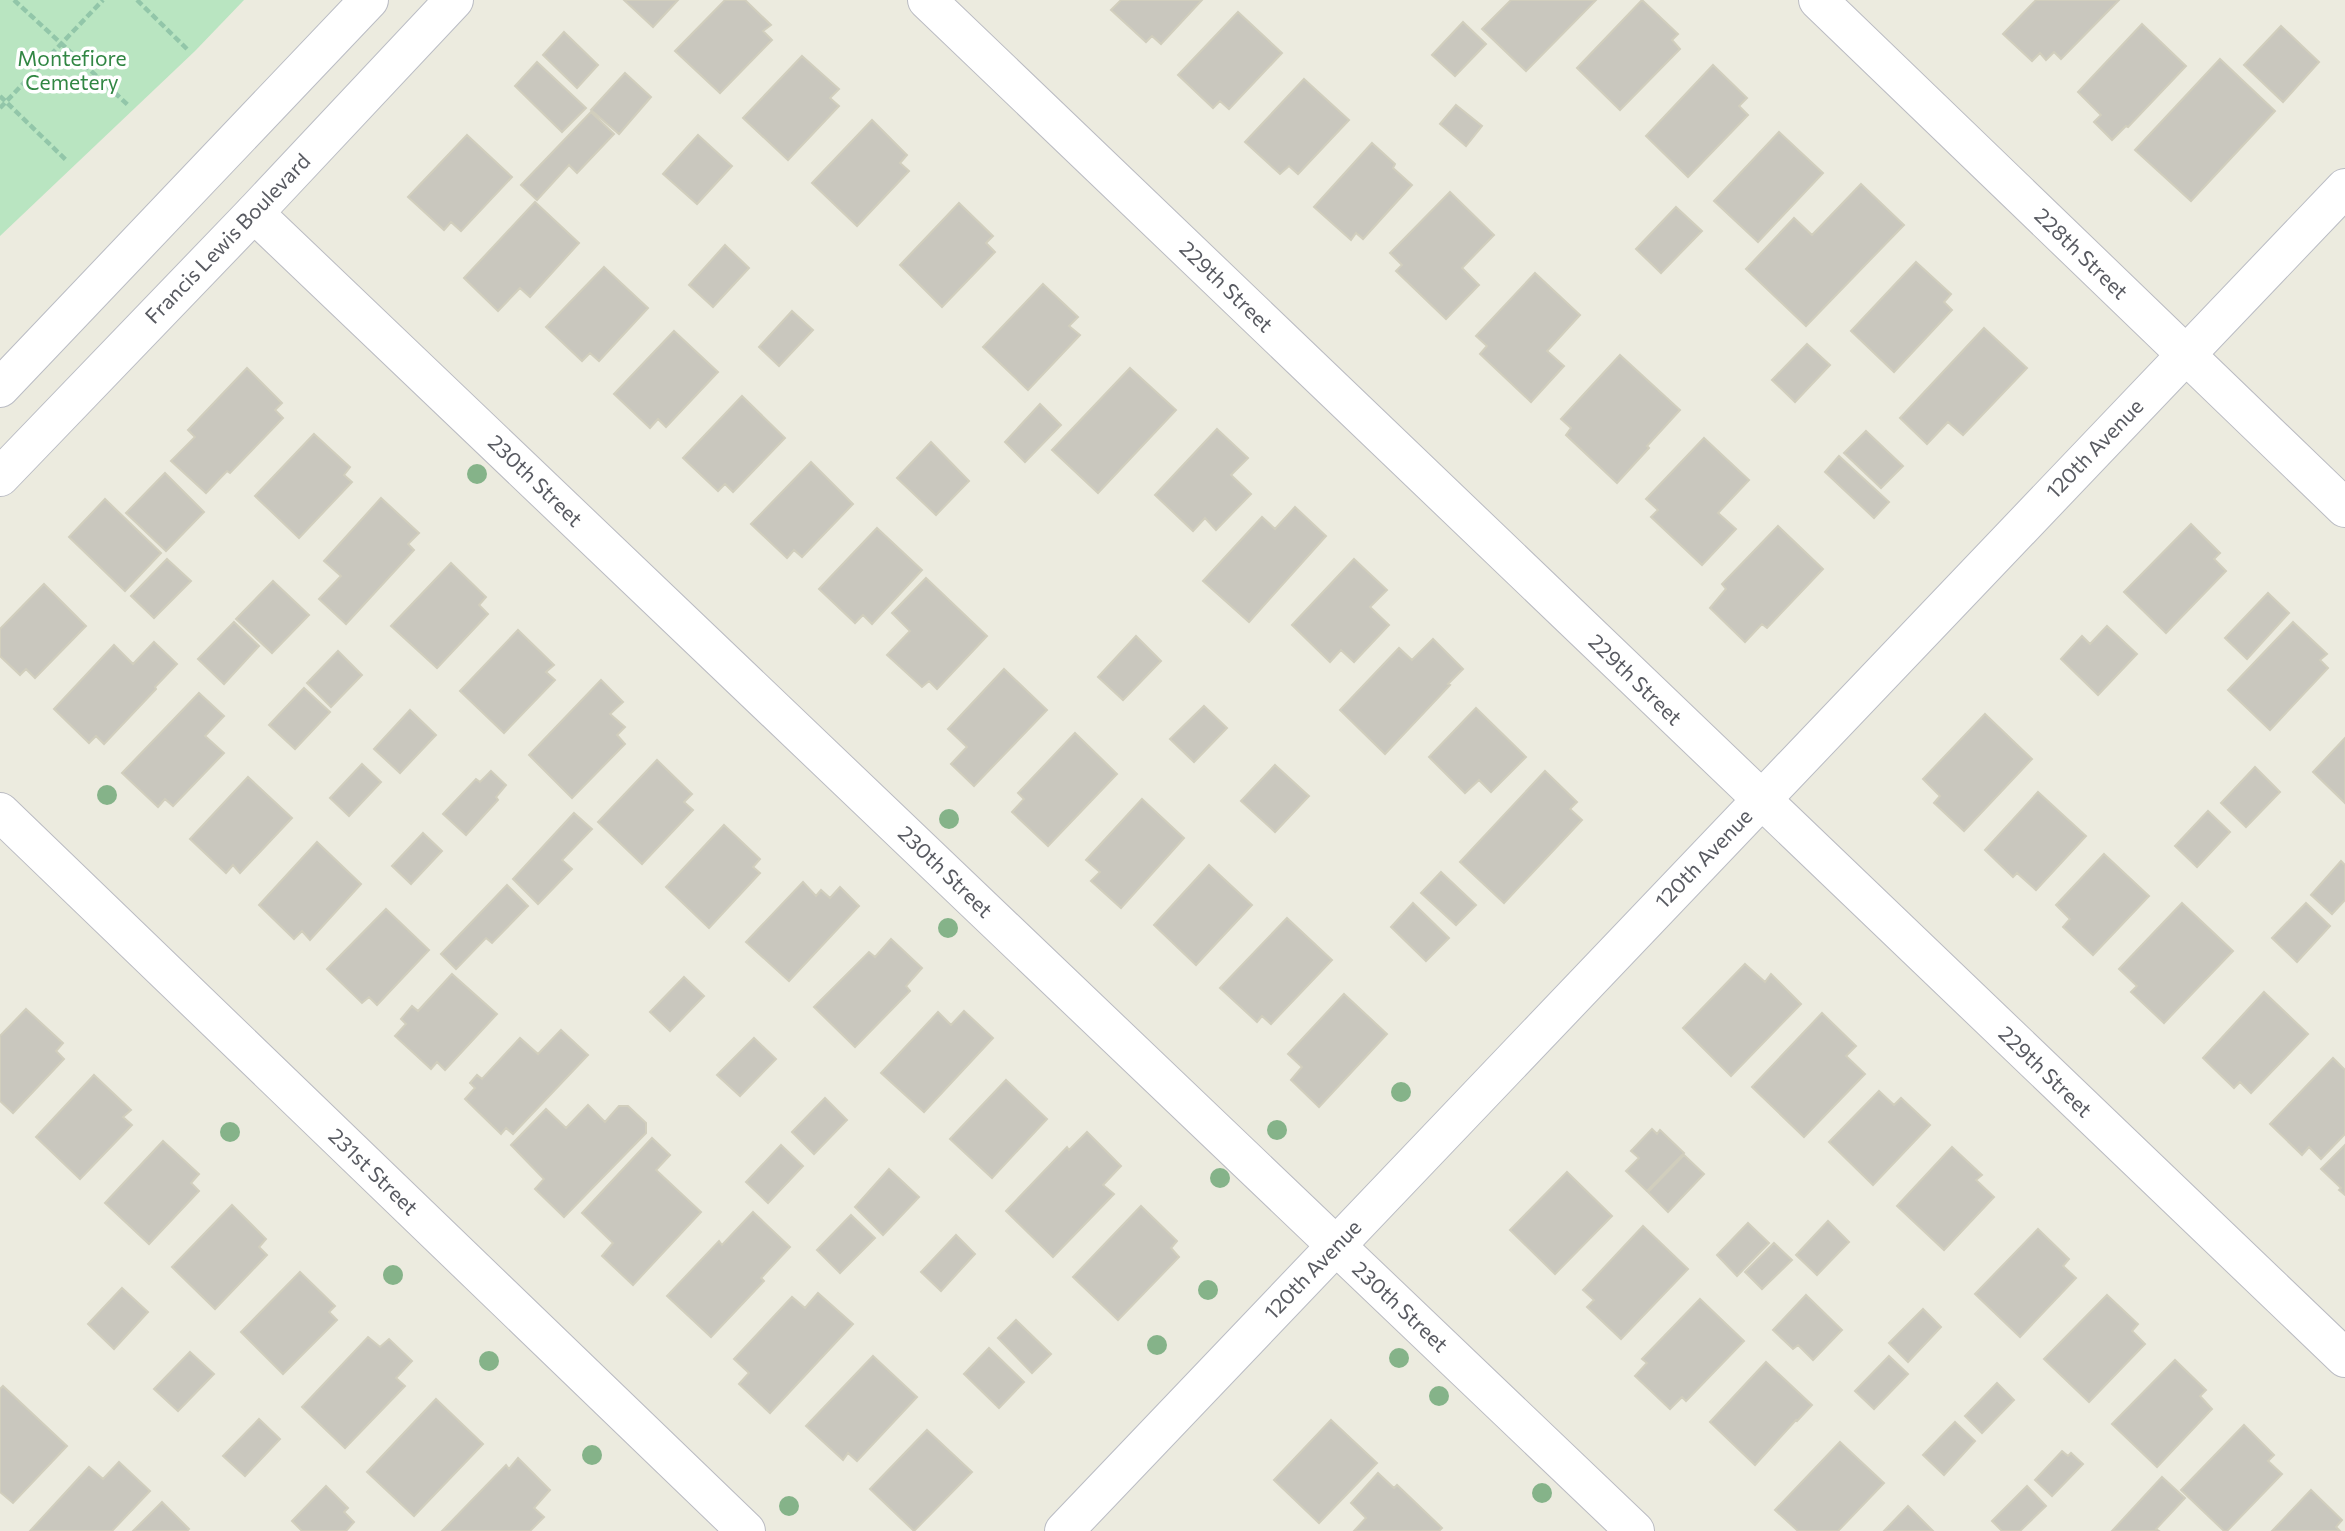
<svg xmlns="http://www.w3.org/2000/svg" width="2345" height="1531" font-family="Commissioner,sans-serif">
<style>
.green{fill:#b9e5c1}
.building{fill:#c9c7be;stroke:#d1cebd;stroke-width:2}
.lines{fill:none;stroke-linecap:round;stroke-linejoin:round}
.street-casing{stroke:#babbc2;stroke-width:40}
.secondary-casing{stroke:#babcc4;stroke-width:40}
.path{stroke:#92c6a9;stroke-width:4.5;stroke-dasharray:7 3.5;stroke-linecap:butt}
.street{stroke:#fff;stroke-width:38}
.secondary{stroke:#fff;stroke-width:38}
.tree{fill:#85b389}
.labels{text-anchor:middle;stroke-width:7;stroke-linejoin:round;paint-order:stroke}
.park-label{font-size:21px;fill:#318643;stroke:#fff}
.street-label{font-size:21px;fill:#585a61;stroke:#fff}
</style>
<rect width="100%" height="100%" fill="#ecebdf"/>
<path class="green" d="M0,0h244l-49,51 -195,185z"/>
<path class="building" d="M624,0h54l-25,27z
M725,0h20l26,25 -8,6 9,9 -52,53 -45,-42z
M1121,0h81l-41,44 -9,-8 -6,6 -35,-32z
M1511,0h85l-70,71 -44,-42z
M1642,0l36,34 -6,6 8,9 -60,61 -43,-42z
M2036,0h83l-58,59 -7,-7 -8,8 -6,-7 -8,8 -29,-27z
M1238,12l44,41 -53,56 -9,-8 -7,7 -35,-33z
M1463,22l23,22 -31,32 -23,-21z
M2142,24l44,42 -58,61 -2,-1 -14,14 -18,-18 7,-7 -23,-23z
M2281,26l38,36 -36,40 -39,-37z
M564,32l34,33 -21,23 -34,-33z
M802,56l37,33 -9,9 9,8 -51,54 -45,-42z
M2220,59l55,52 -84,90 -56,-51z
M537,62l49,46 -24,24 -47,-46z
M1713,65l34,33 -8,8 9,9 -60,62 -42,-41z
M625,73l26,24 -32,37 -28,-24z
M1304,79l45,41 -51,54 -9,-8 -9,8 -35,-32z
M1456,105l26,21 -16,20 -26,-22z
M591,112l23,22 -37,39 -8,-8 -32,35 -16,-15z
M872,120l35,35 -7,8 9,8 -52,55 -45,-43z
M1779,132l44,41 -65,69 -44,-41z
M467,135l45,42 -51,54 -10,-9 -7,8 -36,-33z
M698,135l34,31 -35,38 -34,-30z
M1372,143l23,21 -2,4 19,17 -49,54 -7,-6 -5,7 -37,-33z
M1861,184l43,41 -98,101 -60,-57 48,-51 18,17z
M1450,192l44,43 -32,33 17,17 -33,34 -50,-48 6,-6 -12,-12z
M535,202l44,41 -49,54 -10,-9 -22,23 -34,-33z
M959,203l34,33 -7,7 9,9 -53,55 -42,-42z
M1676,207l26,24 -41,42 -25,-24z
M725,245l24,23 -36,39 -24,-22z
M1916,262l35,32 -7,8 8,8 -58,62 -43,-41z
M604,267l44,41 -49,53 -9,-8 -8,8 -36,-34z
M1535,273l45,42 -33,36 17,15 -33,36 -51,-48 7,-8 -11,-10z
M1043,284l35,33 -9,9 11,9 -52,55 -45,-43z
M792,311l21,19 -34,36 -20,-19z
M1984,328l43,40 -64,67 -15,-13 -21,22 -27,-26z
M674,331l44,41 -52,55 -8,-8 -8,9 -36,-34z
M1807,344l23,21 -35,37 -23,-22z
M1620,355l60,55 -33,36 2,2 -32,35 -51,-48 5,-7 -10,-9z
M247,368l35,35 -7,7 8,8 -53,55 -3,-2 -21,22 -35,-32 24,-24 -7,-7z
M1130,368l46,42 -78,83 -46,-43z
M742,396l43,42 -52,54 -8,-8 -7,7 -35,-33z
M1040,404l21,21 -36,37 -20,-20z
M1217,429l31,29 -17,17 20,19 -35,36 -11,-12 -12,13 -38,-36z
M1866,431l37,35 -22,22 -37,-35z
M314,434l36,33 -6,8 8,7 -53,56 -44,-42z
M1704,438l45,42 -31,33 18,16 -34,36 -51,-48 7,-7 -12,-11z
M931,442l38,39 -33,34 -39,-37z
M1839,456l50,46 -15,16 -49,-46z
M811,462l42,42 -51,53 -8,-7 -7,8 -36,-34z
M165,473l39,39 -38,39 -40,-38z
M381,498l38,35 -11,11 6,6 -68,74 -27,-25 22,-23 -17,-15z
M105,499l56,54 -36,38 -56,-54z
M1295,507l31,29 -77,86 -46,-41 59,-64 13,12z
M2191,524l29,29 -6,6 12,12 -60,62 -42,-41z
M1778,526l45,43 -56,59 -5,-4 -17,18 -35,-34 16,-19 -4,-5z
M877,528l45,42 -50,54 -9,-9 -8,8 -36,-34z
M167,559l24,22 -37,37 -23,-22z
M1354,559l33,31 -17,17 19,18 -35,37 -13,-12 -11,12 -38,-37z
M451,563l35,34 -7,8 9,9 -51,54 -46,-42z
M926,578l61,58 -50,53 -8,-8 -7,6 -35,-32 23,-24 -18,-18z
M273,581l36,34 -37,38 -36,-34z
M44,584l42,42 -51,52 -9,-9 -6,6 -20,-19v-27z
M2268,593l21,20 -42,46 -22,-21z
M234,622l25,24 -35,38 -26,-25z
M2293,622l34,32 -7,6 8,8 -58,62 -42,-40z
M2107,626l30,28 -39,41 -37,-36 21,-23 8,8z
M518,630l36,35 -8,7 9,8 -51,53 -44,-42z
M1136,636l25,25 -38,39 -25,-23z
M1433,639l30,30 -15,15 2,1 -65,69 -45,-44 59,-62 13,12z
M154,642l23,22 -22,23 1,2 -52,55 -8,-8 -7,7 -35,-34 60,-64 19,19z
M338,651l24,24 -31,32 -24,-24z
M1004,669l43,41 -73,76 -23,-22 16,-17 -19,-18z
M601,680l22,22 -13,12 15,13 -8,8 8,9 -53,54 -43,-43z
M304,688l26,24 -35,37 -26,-24z
M199,693l25,23 -19,20 19,17 -51,53 -8,-7 -7,8 -36,-34z
M1204,706l23,22 -33,34 -24,-23z
M1476,708l50,49 -35,35 -12,-12 -14,13 -36,-36z
M410,710l26,25 -36,38 -26,-24z
M1985,714l47,45 -68,72 -30,-28 6,-7 -17,-17z
M1075,733l42,41 -69,72 -36,-34 12,-13 -6,-6z
M2345,738v65l-32,-31z
M657,760l35,34 -8,8 9,8 -51,54 -44,-42z
M362,764l19,18 -32,34 -19,-18z
M1275,765l34,31 -34,36 -34,-31z
M2255,767l25,25 -34,35 -25,-24z
M491,771l15,14 -10,12 2,3 -32,35 -23,-21 33,-35 4,3z
M1545,771l32,31 -7,7 12,11 -78,83 -44,-41z
M248,777l44,41 -52,55 -7,-8 -7,8 -36,-34z
M2038,792l48,44 -50,54 -19,-17 -4,4 -28,-27z
M1142,799l42,39 -63,70 -30,-27 9,-9 -14,-12z
M2208,811l22,21 -33,35 -22,-21z
M574,813l18,16 -30,31 10,9 -34,35 -25,-25z
M724,825l36,34 -7,8 7,6 -51,55 -43,-41z
M423,833l19,18 -31,33 -19,-18z
M317,842l44,42 -51,56 -8,-9 -8,8 -35,-34z
M2104,854l45,42 -56,59 -30,-28 7,-8 -14,-14z
M2341,861l4,4v35l-13,14 -21,-19z
M1209,865l43,40 -56,60 -42,-40z
M1441,872l35,33 -20,20 -35,-32z
M803,882l13,14 5,-6 9,8 10,-11 19,19 -70,75 -43,-39z
M507,885l21,21 -36,37 -6,-5 -30,31 -15,-15z
M1413,903l36,35 -23,23 -35,-34z
M2182,903l51,48 -69,72 -33,-31 6,-6 -18,-17z
M2306,903l24,23 -33,36 -25,-24z
M386,909l43,41 -52,55 -8,-8 -7,6 -35,-34z
M1287,918l45,42 -61,64 -9,-8 -5,6 -37,-34z
M891,939l31,29 -16,18 4,5 -55,56 -41,-40 55,-55 6,5z
M1745,964l20,18 6,-8 30,30 -70,72 -48,-48z
M452,974l45,40 -52,56 -8,-8 -6,7 -36,-33 11,-12 -5,-5 11,-13 6,5z
M684,977l20,19 -34,35 -20,-19z
M2264,992l44,42 -57,59 -11,-11 -6,6 -31,-30z
M1344,994l43,40 -68,73 -28,-27 11,-13 -14,-13z
M26,1009l37,34 -7,8 8,8 -51,54 -13,-12v-65z
M964,1011l29,27 -69,74 -43,-39 57,-61 13,13z
M1822,1013l34,33 -10,10 19,18 -61,63 -52,-50z
M561,1030l27,25 -75,79 -7,-6 -5,6 -36,-35 10,-11 -5,-5 7,-8 5,4 38,-41 18,16z
M754,1038l22,21 -36,37 -23,-21z
M2333,1058l12,12v64l-24,25 -12,-12 -7,8 -32,-31z
M94,1075l37,35 -8,7 9,8 -52,54 -44,-42z
M1006,1080l41,39 -55,59 -42,-39z
M1879,1091l15,14 7,-7 29,27 -57,60 -44,-43z
M825,1098l22,22 -33,34 -22,-22z
M588,1105l17,17 14,-16h9l18,17v10l-82,84 -29,-28 9,-10 -33,-34 35,-36 20,19z
M1652,1129l5,5 3,-4 24,23 -37,38 -21,-20 13,-13 -8,-7z
M1087,1132l34,34 -18,19 11,9 -61,63 -47,-46 61,-64 2,3z
M652,1138l18,17 -14,15 45,42 -68,73 -31,-29 11,-13 -31,-30z
M163,1141l36,33 -8,9 8,8 -50,53 -44,-41z
M781,1145l22,21 -35,37 -22,-21z
M2345,1145v50l-6,-5 2,-2 -20,-19z
M1952,1147l30,28 -6,5 18,17 -50,53 -47,-44z
M1684,1155l20,19 -36,38 -20,-20z
M889,1169l30,28 -36,38 -28,-28z
M1567,1172l45,44 -57,58 -45,-44z
M232,1205l34,34 -7,8 8,8 -52,54 -43,-42z
M1141,1206l36,35 -6,7 8,9 -61,63 -45,-43z
M753,1212l37,35 -29,31 3,3 -53,56 -44,-41 52,-55 3,4z
M851,1215l24,23 -35,35 -23,-23z
M1828,1221l21,21 -32,33 -21,-20z
M1748,1223l21,20 -32,33 -20,-21z
M1643,1226l45,43 -67,70 -34,-32 7,-7 -11,-10z
M2038,1229l31,30 -6,7 13,12 -56,59 -45,-43z
M956,1235l19,19 -34,37 -20,-19z
M1774,1243l18,17 -30,29 -17,-17z
M300,1272l35,34 -6,6 8,8 -54,54 -42,-42z
M122,1288l26,24 -34,37 -26,-25z
M818,1293l35,31 -83,89 -31,-29 10,-11 -15,-14 58,-62 13,11z
M1806,1295l36,35 -29,30 -15,-15 -5,4 -20,-19z
M2107,1295l31,29 -6,7 13,13 -56,58 -45,-43z
M1700,1299l44,42 -58,60 -4,-4 -12,12 -35,-33 12,-13 -5,-4z
M1923,1309l18,18 -33,35 -19,-19z
M1016,1320l35,34 -19,19 -34,-35z
M368,1337l12,10 9,-8 23,22 -16,17 9,8 -60,62 -43,-41z
M989,1348l35,34 -25,26 -35,-34z
M190,1352l24,22 -36,37 -24,-22z
M873,1356l44,41 -60,64 -9,-8 -5,7 -37,-34z
M1889,1356l19,18 -34,35 -19,-18z
M2175,1360l31,30 -6,6 12,13 -55,58 -45,-43z
M1766,1362l46,43 -15,16 -1,-1 -41,45 -45,-43z
M1997,1383l17,17 -32,33 -17,-17z
M3,1386l64,60 -54,57 -13,-11v-103z
M436,1399l47,45 -69,72 -47,-44z
M259,1419l21,20 -35,37 -22,-20z
M1331,1420l46,43 -58,60 -45,-43z
M1955,1422l20,19 -31,34 -21,-20z
M2244,1425l30,30 -6,6 14,13 -55,57h-3l-43,-41z
M927,1430l45,42 -58,59 -44,-42z
M1840,1442l44,41 -46,48h-40l-23,-21z
M2062,1451l6,5 3,-3 12,11 -31,32 -17,-16z
M518,1458l32,32 -16,18 10,9 -14,14h-88l64,-66 3,4z
M119,1462l31,29 -38,40h-82l59,-64 14,12z
M1378,1473l16,15 3,-3 45,43 -3,3h-85l12,-13 -15,-15z
M2162,1477l23,21 -29,31 3,2h-47z
M326,1486l22,22 -4,4 10,10 -8,9h-44l-10,-10z
M2027,1486l19,20 -26,25h-18l-10,-10z
M2311,1490l31,30 -6,7 4,4h-68z
M162,1502l27,27 -2,2h-54z
M1908,1506l25,25h-49z"/>
<g class="lines">
<g class="street-casing">
<path id="street" d="M927,0l1418,1358
M1818,0l527,508
M254,213l1381,1318
M0,812l746,719"/>
</g>
<g class="secondary-casing">
<path id="secondary" d="M0,388l369,-388
M0,477l254,-264 200,-213
M1064,1531l1281,-1343"/>
</g>
<path class="path" d="M14,0l114,105
M137,0l50,49
M0,96l66,64
M0,108l103,-108"/>
<use href="#street" class="street"/>
<use href="#secondary" class="secondary"/>
</g>
<g class="tree">
<circle cx="477" cy="474" r="10"/>
<circle cx="107" cy="795" r="10"/>
<circle cx="949" cy="819" r="10"/>
<circle cx="948" cy="928" r="10"/>
<circle cx="1401" cy="1092" r="10"/>
<circle cx="1277" cy="1130" r="10"/>
<circle cx="230" cy="1132" r="10"/>
<circle cx="1220" cy="1178" r="10"/>
<circle cx="393" cy="1275" r="10"/>
<circle cx="1208" cy="1290" r="10"/>
<circle cx="1157" cy="1345" r="10"/>
<circle cx="1399" cy="1358" r="10"/>
<circle cx="489" cy="1361" r="10"/>
<circle cx="1439" cy="1396" r="10"/>
<circle cx="592" cy="1455" r="10"/>
<circle cx="1542" cy="1493" r="10"/>
<circle cx="789" cy="1506" r="10"/>
</g>
<g class="labels">
<g class="park-label">
<text x="72" y="66">Montefiore<tspan x="72" dy="24">Cemetery</tspan></text>
</g>
<g class="street-label">
<text transform="translate(228 239) rotate(-46)" y="7">Francis Lewis Boulevard</text>
<text transform="translate(2081 254) rotate(44)" y="7">228th Street</text>
<text transform="translate(1226 287) rotate(44)" y="7">229th Street</text>
<text transform="translate(2095 449) rotate(-46)" y="7">120th Avenue</text>
<text transform="translate(535 481) rotate(44)" y="7">230th Street</text>
<text transform="translate(1635 680) rotate(44)" y="7">229th Street</text>
<text transform="translate(1704 859) rotate(-46)" y="7">120th Avenue</text>
<text transform="translate(945 872) rotate(44)" y="7">230th Street</text>
<text transform="translate(2045 1072) rotate(44)" y="7">229th Street</text>
<text transform="translate(373 1172) rotate(44)" y="7">231st Street</text>
<text transform="translate(1313 1270) rotate(-46)" y="7">120th Avenue</text>
<text transform="translate(1400 1307) rotate(43)" y="7">230th Street</text>
</g>
</g>
</svg>
